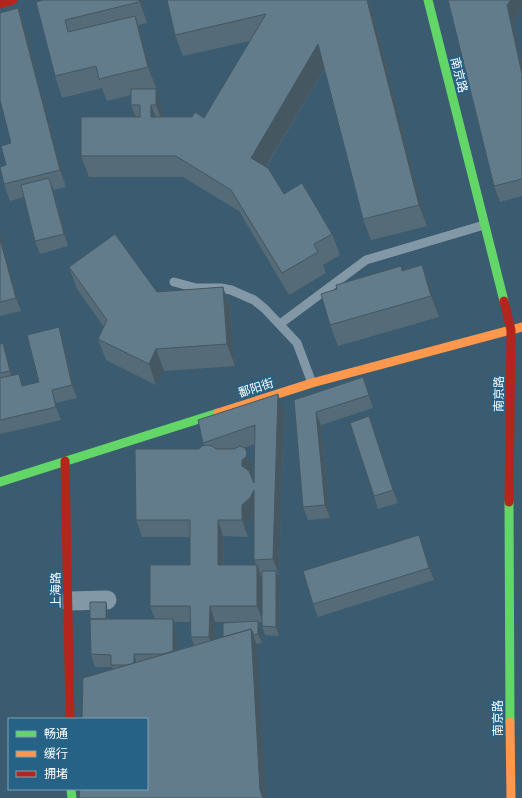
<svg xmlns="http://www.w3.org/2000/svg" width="522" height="798" font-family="Lato,'Noto Sans SC',sans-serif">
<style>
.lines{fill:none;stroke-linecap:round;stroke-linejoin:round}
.lane{stroke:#8298a6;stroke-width:9}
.street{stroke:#8298a6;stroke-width:19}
.fast{stroke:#63d668;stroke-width:9}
.slow{stroke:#ff974d;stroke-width:9}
.jam{stroke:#b3261e;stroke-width:9}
.wall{fill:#556b78;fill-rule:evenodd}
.shaded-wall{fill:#455761}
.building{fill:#637c8b;stroke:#455761}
.labels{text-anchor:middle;stroke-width:4;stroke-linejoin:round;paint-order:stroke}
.street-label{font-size:12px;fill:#fff;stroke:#256286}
</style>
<rect width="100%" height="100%" fill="#3b5c70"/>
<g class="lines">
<path class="lane" d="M174,282l22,6h25l10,2 23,10 11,9 32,34 15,40
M280,324l86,-64 118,-35"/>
<path class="street" d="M68,601l39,-1"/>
<path class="fast" d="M428,0l76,301
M0,482l218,-69
M509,502l1,220
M71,789l1,9"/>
<path class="slow" d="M218,413l94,-30 210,-56
M510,722l1,76"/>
<path class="jam" d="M0,4l13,-4
M504,301l7,29 -2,172
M65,461l5,258"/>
</g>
<path class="wall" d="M141,0l6,23 -9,2 4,12 14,51 -2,1h2l7,21v7l41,1 46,-77 -67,15 -8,-21 -8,-35h201l4,11 55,215 -56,14 -8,-21 -38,-151 -59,99 18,27 48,40 8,21 -17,10 3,8 -37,22 -50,-84 -56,-34h-94l-8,-21 55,-39 -5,-12v-10l-24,6 -5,-13 -40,10 -7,-22 -19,-74z
M448,0h74v7l-9,15 9,41v133l-22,6 -6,-16z
M18,8l6,17 42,162 -12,3 14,56 -28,8 -5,-13 -11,-44 -14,4 -6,-17 2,-19 5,-22z
M0,234l21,77 -21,5z
M422,265l8,21 9,31 -101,29 -8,-21 73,-55z
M69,267l88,25 66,-5 7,21 5,58 -71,5 -8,14 -50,-25 -8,-21 6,-12 -27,-38z
M63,340l14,58 -21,5 5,17 -61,14v-90l3,-1 4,9 5,23 12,11 15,-4z
M367,390l6,18 -52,17 9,93 -22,2 -5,-13 -9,-107z
M284,410l-5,165h-1l2,5 -1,56 -14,-1 -3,-9v-4h-4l3,8 1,13 -5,1v1l-144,24 -1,-2h-17l-4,-13 15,-52 1,5 1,12h47l-5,-13 40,-41v-28h-48l-6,-17 63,-71 6,-3 -2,-3zM255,444l-1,39 -4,-8 2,-1 1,-5 -10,-21zM254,516v44l2,5h-32l-1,-29 25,1v-16zM174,622h16l1,15 3,8 -17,5v-18zM215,622h15l-7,15 -8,2z
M369,416l29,87 -20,6 -4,-13z
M419,535l15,45 -116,37 -5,-13z"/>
<path class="shaded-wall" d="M139,0h2l6,23z
M367,0h1l4,11 55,215 -8,-21z
M511,0h11v7l-9,15 9,41v11l-15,-69z
M18,8l6,17 42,162 -6,-17z
M135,16l7,21 14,51 -8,-21z
M318,44l8,22 -68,113 -7,-21z
M156,89l7,21 1,16 -8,-21z
M151,105l8,21 -8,-9z
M49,178l5,13 14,55 -4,-12z
M0,234l21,77 -5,-13 -16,-59z
M422,265l8,21 9,31 -8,-21z
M223,287l7,21 5,58 -8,-22z
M59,327l4,13 14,58 -5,-13z
M3,343l4,9 6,28 -3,-9z
M156,349l8,22 -8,14 -7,-21z
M19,374l5,13 -2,-1z
M52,390l4,13 5,17 -5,-13z
M278,394l6,16 -5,165 -6,-16z
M316,412l5,13 9,93 -5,-13z
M369,416l5,13 24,74 -5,-13z
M247,453l6,16 -1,5 -4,3 -6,-11v-6z
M254,490l2,25 -8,6v16l-6,-17v-15z
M218,520l5,16 1,46 -6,-17z
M419,535l5,13 10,32 -5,-12z
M257,565l6,17v40l-6,-16z
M276,571l4,9 -1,56 -3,-9z
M106,602l1,5 1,21 -2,-4z
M210,606l5,16v32l-6,-17z
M173,619l4,13v35l-4,-13z
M258,621l3,9 1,13 -4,-9z
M251,629l6,16 9,153h-3l-3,-8z
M134,654l4,13 -4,-2z"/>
<path class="building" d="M42,0h97v2l-74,18 3,12 67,-16 13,51 -49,12 -3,-13 -41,10 -19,-74z
M167,0h200l52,205 -56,14 -45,-175 -67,114 17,10 16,26 18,-11 30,51 -18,10 4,8 -36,21 -51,-83 -55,-34h-95v-39h59v-12h-9v-16h25v16h-5v12h41l3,-5 9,6 62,-104 -91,21z
M448,0h63l-4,5 15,69v105l-28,7z
M18,8l42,162 -56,14 -4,-17 6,-2 -5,-19 10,-3 -11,-43v-87z
M49,178l15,56 -29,7 -14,-56z
M115,234l42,58 66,-5 4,57 -71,5 -7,15 -51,-25 9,-19 -38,-53z
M0,239l16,59 -16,4z
M422,265l9,31 -101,29 -9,-31 16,-5 -1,-4 65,-19 1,5z
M59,327l13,58 -20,5 4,17 -56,13v-42l19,-4 3,12 17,-4 -12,-47z
M3,343l7,28 -10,2v-29z
M363,377l6,18 -53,17 9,93 -22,2 -9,-107z
M278,394l-5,165 -19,1v-70l-4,8 -8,7v15h-24v45h39v41h-47l-1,31h-18l-1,-31h-40v-41h40v-45h-54l-1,-71h64l3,-3 5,-1 5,1 4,3h18l6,-3 5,2 2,5 -1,4 -4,3v6l7,5 5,12 1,-58 -52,18 -5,-23z
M369,416l24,74 -19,6 -24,-73z
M419,535l10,33 -116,36 -10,-33z
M262,571h14v56l-14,-1z
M90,602h16v17h-16z
M90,619h83v32l-10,3h-29v9l-7,2h-16v-10l-20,-1z
M258,621v13l-4,1 -3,-6 -28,8v-14z
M251,629l9,161 3,8h-184l1,-9h67v-70h-65l1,-41z"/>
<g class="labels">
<g class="street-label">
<text transform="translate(459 75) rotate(76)" y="4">南京路</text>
<text transform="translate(256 388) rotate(-18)" y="4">鄱阳街</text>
<text transform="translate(499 394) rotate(-89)" y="4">南京路</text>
<text transform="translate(56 590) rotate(-91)" y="4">上海路</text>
<text transform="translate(498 718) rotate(-90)" y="4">南京路</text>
</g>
</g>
<rect x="8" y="718" width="140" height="72" fill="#256286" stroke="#7ca1b6"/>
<rect x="16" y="731" width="20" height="6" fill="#63d668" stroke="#7ca1b6"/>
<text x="44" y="738" font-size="12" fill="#ffffff">畅通</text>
<rect x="16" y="751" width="20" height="6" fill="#ff974d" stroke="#7ca1b6"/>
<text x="44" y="758" font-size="12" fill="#ffffff">缓行</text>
<rect x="16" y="771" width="20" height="6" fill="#b3261e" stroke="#7ca1b6"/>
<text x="44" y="778" font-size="12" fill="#ffffff">拥堵</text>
</svg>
